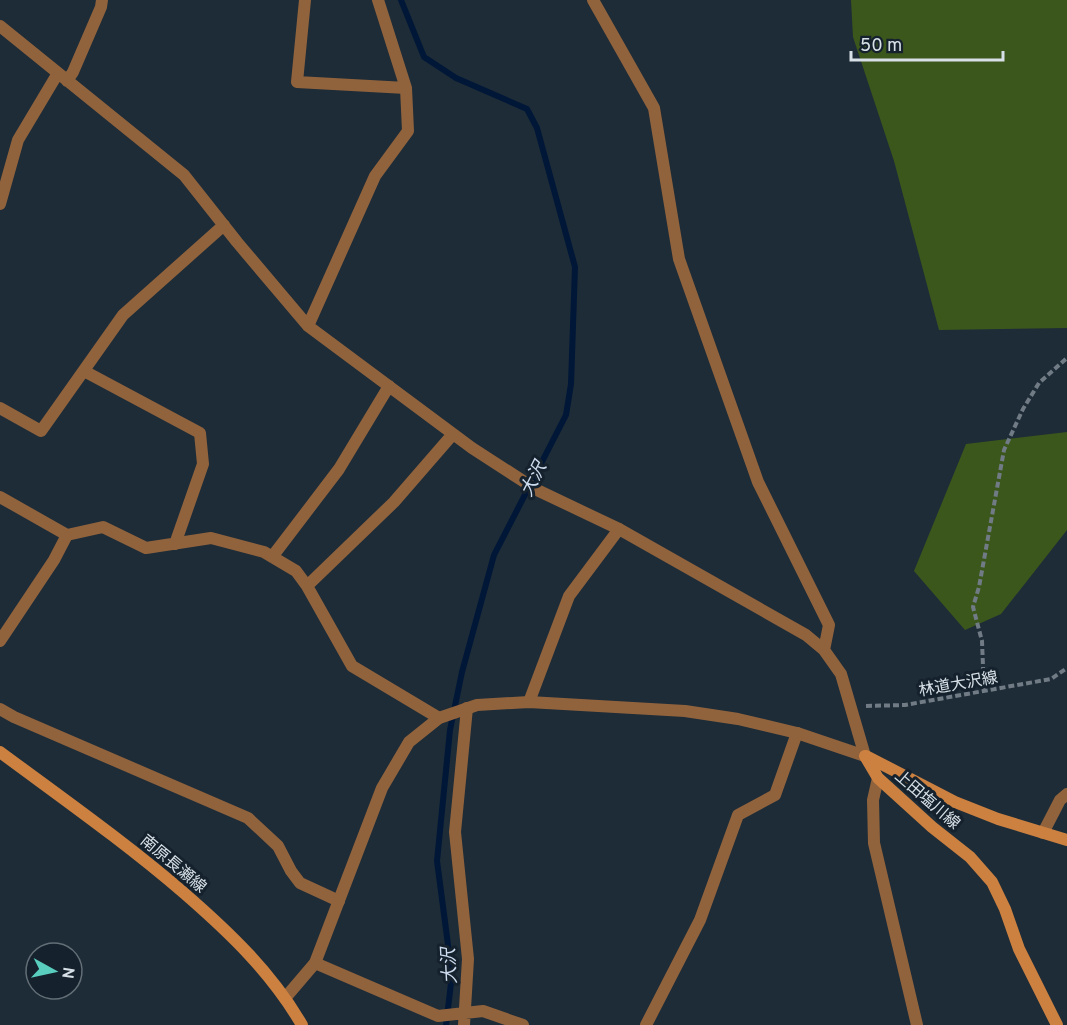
<svg xmlns="http://www.w3.org/2000/svg" width="1067" height="1025" font-family="Overpass,'Noto Sans JP',sans-serif">
<style>
.green{fill:#3c571c}
.lines{fill:none;stroke-linecap:round;stroke-linejoin:round}
.stream{stroke:#011738;stroke-width:6}
.path{stroke:#707b85;stroke-width:4;stroke-dasharray:6 3;stroke-linecap:butt}
.service{stroke:#91633d;stroke-width:12}
.minor{stroke:#91633d;stroke-width:12}
.tertiary{stroke:#91633d;stroke-width:12}
.secondary{stroke:#cc8141;stroke-width:12}
.labels{text-anchor:middle;stroke-width:6;stroke-linejoin:round;paint-order:stroke}
.street-label{font-size:16px;fill:#d7e0e7;stroke:#15222d}
.water-label{font-size:18px;font-style:italic;fill:#cddbee;stroke:#15222d}
</style>
<rect width="100%" height="100%" fill="#1e2c37"/>
<path class="green" d="M851,0h216v328l-128,2 -45,-169 -41,-124z
M1067,432v98l-66,84 -36,16 -51,-59 52,-127z"/>
<g class="lines">
<path class="stream" d="M401,0l23,57 32,21 71,31 10,19 38,139 -4,117 -5,31 -72,140 -32,117 -12,58 -13,131 15,114 -6,50"/>
<path class="path" d="M984,691l-2,-50 -9,-34 6,-20 25,-137 19,-41 16,-26 28,-25
M866,706l39,-1 146,-26 16,-11"/>
<path class="service" d="M0,641l54,-81 13,-25
M529,702l40,-106 50,-67
M878,778l-5,22 1,43 43,182"/>
<path class="minor" d="M305,0l-8,82 109,6
M593,0l61,108 25,151 79,223 71,143 -5,25
M0,26l184,149 53,67 71,84 164,122 65,42 82,39 187,106 18,15 17,24 24,82
M67,81l6,-9 28,-65 1,-7
M0,204l18,-64 40,-67
M308,326l67,-150 33,-45 -2,-43 -28,-88
M84,371l116,62 3,31 -28,80
M0,408l41,23 82,-116 101,-90
M0,497l67,38 36,-8 43,21 65,-10 53,14 32,19 11,15 45,80 87,52
M272,557l67,-88 50,-83
M307,586l87,-84 59,-68
M0,709l14,8 234,101 30,28 13,25 9,12 39,18
M1043,833l17,-33 7,-6
M315,963l123,53 45,-5 40,14
M464,1025l4,-66 -13,-127 12,-124
M646,1025l54,-105 38,-105 37,-20 22,-62"/>
<path class="tertiary" d="M286,997l29,-34 67,-175 27,-46 30,-24 38,-13 52,-3 156,9 53,8 59,14 68,23"/>
<path class="secondary" d="M0,752c62,46 126,91 184,141 46,40 87,79 118,132
M865,756l13,22 54,49 38,30 22,25 13,27 14,40 38,76
M866,756l89,46 43,17 69,21"/>
</g>
<g class="labels">
<g class="street-label">
<text transform="translate(958 683) rotate(-10)" y="6">林道大沢線</text>
<text transform="translate(928 799) rotate(41)" y="6">上田塩川線</text>
<text transform="translate(174 863) rotate(40)" y="6">南原長瀬線</text>
</g>
<g class="water-label">
<text transform="translate(533 479) rotate(-63)" y="6">大沢</text>
<text transform="translate(449 966) rotate(-93)" y="6">大沢</text>
</g>
</g>
<g transform="translate(54 971) rotate(98)"><circle r="28" fill="#15222d" stroke="#636e77" stroke-width="1.5"/>
<path d="M0-4.5L10 22L0 15L-10 22Z" fill="#59cebf"/>
<text y="-9" font-size="16" font-weight="bold" text-anchor="middle" fill="#d7e0e7">N</text>
</g>
<path d="M851 51v9h152v-9" fill="none" stroke="#d7e0e7" stroke-width="3"/>
<text x="860" y="51" font-size="18" fill="#d7e0e7" stroke="#15222d" stroke-width="4.5" paint-order="stroke">50 m</text>
</svg>
